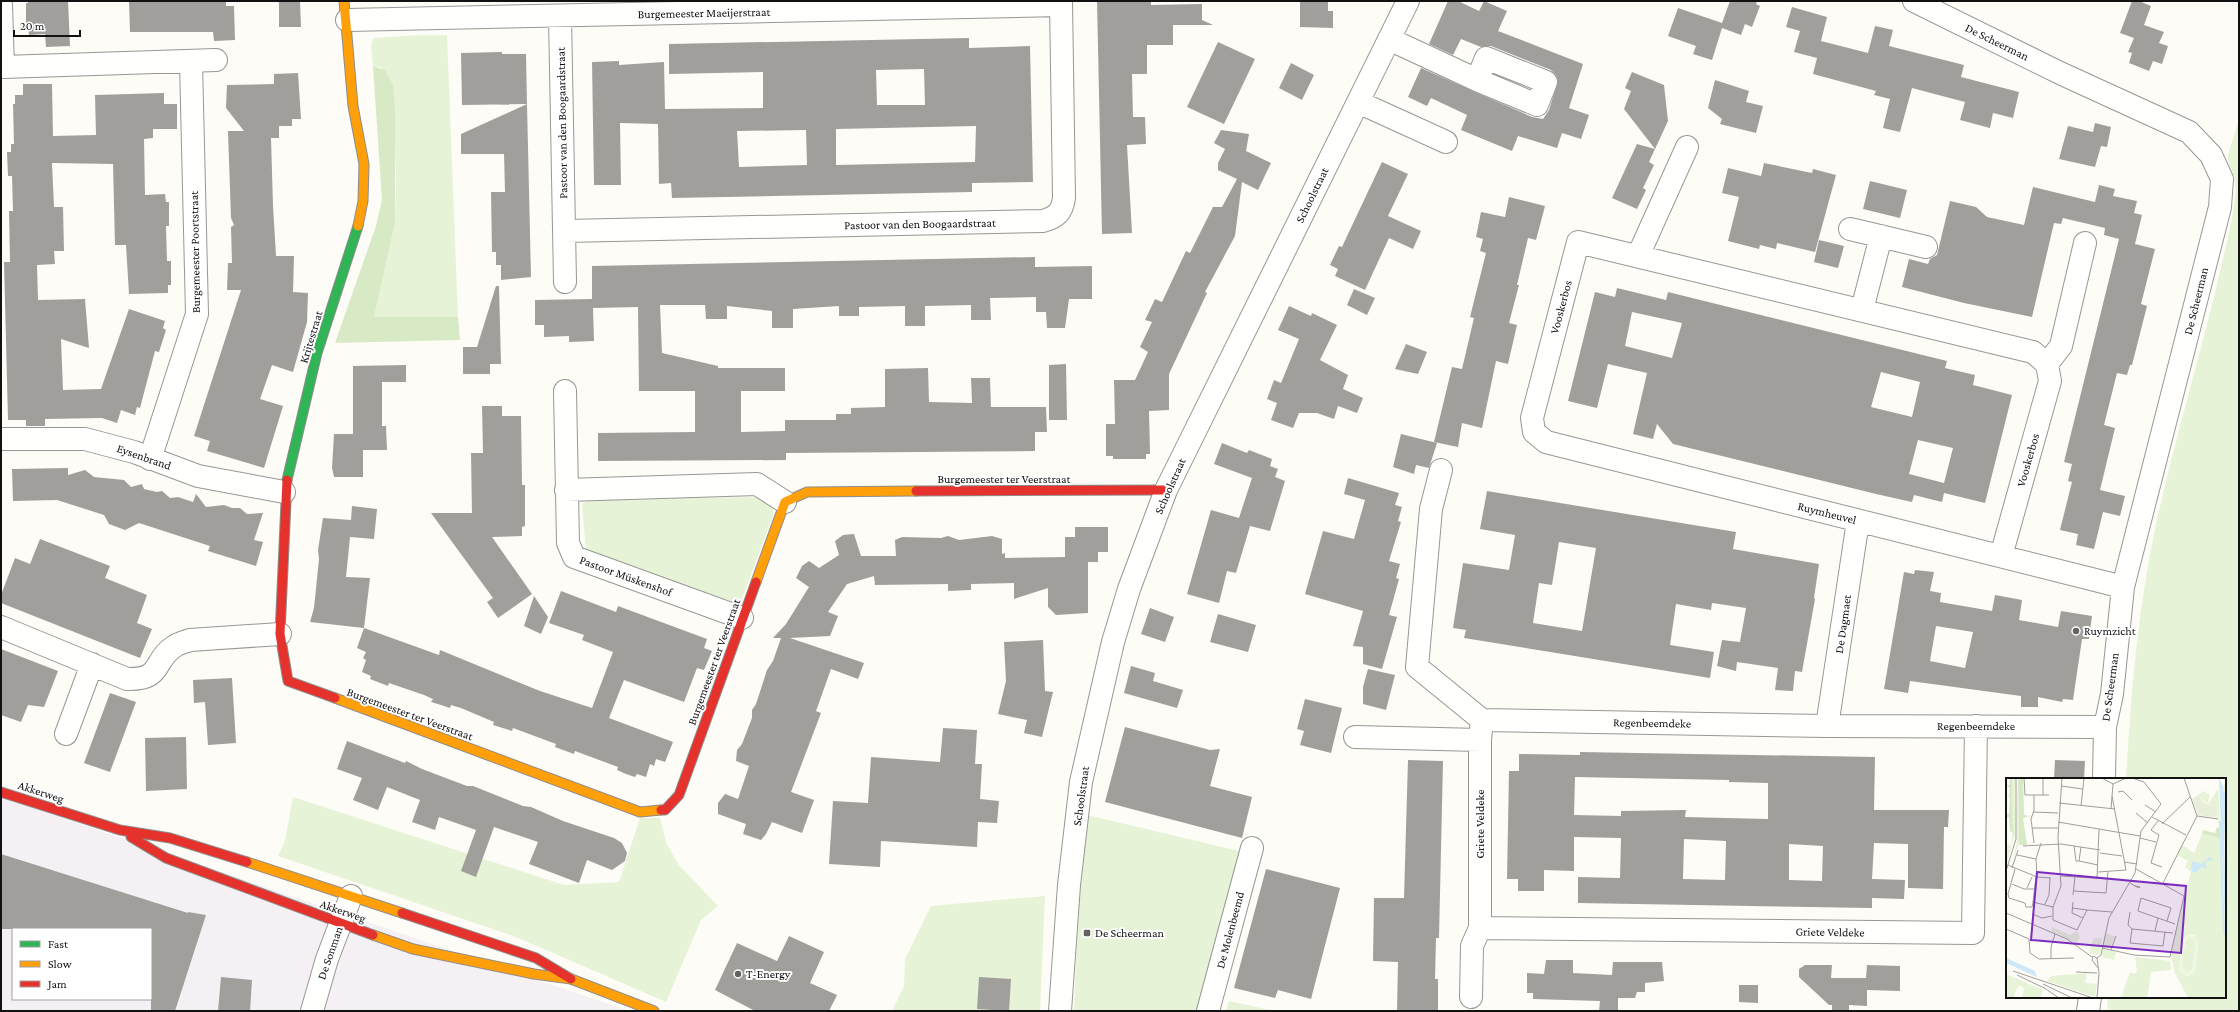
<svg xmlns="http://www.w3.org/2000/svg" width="2240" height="1012" font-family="'Crimson Pro',serif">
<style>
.industrial{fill:#f5f0f3;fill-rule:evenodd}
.green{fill:#e7f3d7}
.forest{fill:#d8eac5}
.building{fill:#a19f9c;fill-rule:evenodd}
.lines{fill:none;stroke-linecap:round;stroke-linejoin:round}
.street-casing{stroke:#979795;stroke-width:24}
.fast-casing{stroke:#8e8d8b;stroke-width:11}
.slow-casing{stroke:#8e8d8b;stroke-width:11}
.jam-casing{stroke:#8e8d8b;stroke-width:11}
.street{stroke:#fffffe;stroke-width:22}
.fast{stroke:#30b455;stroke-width:9}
.slow{stroke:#ff9f0a;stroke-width:9}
.jam{stroke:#e5322d;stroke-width:9}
.poi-dot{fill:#646362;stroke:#fff;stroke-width:1.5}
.labels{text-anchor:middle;stroke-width:4;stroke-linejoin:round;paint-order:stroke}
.street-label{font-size:12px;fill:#111;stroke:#fff}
.poi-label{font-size:12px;fill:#111;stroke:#fff;text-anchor:start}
.inset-river{fill:none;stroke:#cde8f7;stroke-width:2}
.inset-road{fill:none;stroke:#9f9e9b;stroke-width:1}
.view{fill:#7b2cbf;fill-opacity:0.15;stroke:#7b2cbf;stroke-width:2}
.inset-edge{fill:none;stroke:#111;stroke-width:2}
</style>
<rect width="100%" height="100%" fill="#fdfcf7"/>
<path class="industrial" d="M1,797l628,214h-628zM13,929h138v70h-138z"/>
<path class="green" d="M421,35h26l11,282h-84l21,-94 1,-44 -3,-94 -13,-18 -7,-1 -2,-20 2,-8z
M2239,120v891h-131l-1,-14h118v-218h-99c5,-86 12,-171 30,-255 23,-103 55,-203 76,-306l4,-27 -2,-16 -7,-17z
M773,497v19l-33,88 -154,-53 -4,-46 7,-6z
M293,797l271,88 55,-3 21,-64h20l6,24 12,22 40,42 -17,14 -35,82 -150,-65 -238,-81 7,-15z
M1087,815l152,36 -41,160h-124l4,-98z
M1045,896l-5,115h-148l12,-25 1,-27 26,-53z
M1229,1001l45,10h-48z"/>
<path class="forest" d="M373,66l12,4 8,15 2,25v113l-21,94h84l2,23 -125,3 41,-117 6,-26z"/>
<path class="building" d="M28,1h40l2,45 -24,1 -1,-13 -16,1 -1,-9h-2v-23h2z
M129,1h97v5h8l1,34 -21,1 -1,-9h-83z
M279,1h21l1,26h-22z
M1097,1h54v4l51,-1v16l11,5h-40v20h-26v29h-15l1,43h12l1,27 -19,1 5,88 -30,1z
M1300,1h28v10h5v17l-33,-1z
M1448,1h10l21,10 5,-10 23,10 -9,20 85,33 -14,44 20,7 -8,24 -19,-6 -5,15 -39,-12 -6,15 -51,-21 6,-15 -36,-17 -4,8 -19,-9 13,-29 111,49 11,2 6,-9 9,-29 -2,-6 -5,-5 -60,-24 -10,1 -20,-8 -8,16 -24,-11z
M1730,1h27l-1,3 4,2 -8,21 -7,-3 -4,11 -19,-7 -10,32 -19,-6 3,-8 -28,-10 10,-28 44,15z
M2132,1h7l12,5 -7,19 20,7 -5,11 9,3 -6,18 -9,-3 -4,10 -20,-8 3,-10 -4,-1 6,-14 -14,-5z
M1792,7l35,10 -6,24 47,12 7,-27 18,4 -4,16 75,19 -3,12 58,15 -6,26 -20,-5 -3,15 -30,-8 5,-18 -53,-14 -12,44 -17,-4 7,-29 -16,-4 2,-4 -63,-17 4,-16 -23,-6 6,-21 -14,-4z
M969,38v10l61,-2 3,136 -61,1v9l-300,6 -1,-15 -12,1 -1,-60 -38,-1 1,62h-27l-2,-123 27,-1v4l45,-3 1,47 98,-1v-36l-94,2v-30zM924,69l1,36h-48l-1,-35zM976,126l-1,36 -139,3v-36zM806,130l1,35 -68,2 -2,-36z
M1218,42l37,17 -31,65 -37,-17z
M502,52v2h24l1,50 -65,1 -1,-52z
M1291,63l23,12 -12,25 -23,-12z
M1632,72l32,13 4,36 -13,28 -31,-40 7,-18 -6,-3z
M298,73l3,46h-9v7h-13v12h-8l2,68 3,50h18l-1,36 15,1 -1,29 -14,50 -21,-7 -12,34 23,7 -19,62 -57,-17 3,-10 -16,-5 47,-146h-14l1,-27h4l-1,-36 3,-2 -3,-7 -3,-87h16l-18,-23 1,-23 47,-1v-10z
M1715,80l34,11 -3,11 17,4 -7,27 -36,-9 2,-5 -14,-11z
M23,84h29l1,52 43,-1 -1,-40 69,-2v11h13v25h-24v9l-9,1 1,56 20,-1 1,8h3v24h-3l1,35h4v24h-3v8l-39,1 -3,-49h-11l-2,-81 -61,-1 2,44h9l1,44h-10l1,13 -18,1 1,35 47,-1 4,49 -28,-9 2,51 38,-1 28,-80 36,12 -2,7 3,2 -7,22 -4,-1 -15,57 -3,-1 -2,8 -14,-5 -4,13 -15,-5 -57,1v7h-19v-6h-18l-4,-158h6l-1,-51h4l-1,-35h-4l-1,-24h4v-8h3l-1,-40h2v-9h8z
M527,104l4,173 -30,3v-15h-5v-13h-4l-1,-60h14l-1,-38h-43v-20z
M2095,123l16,4 -4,20 -6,-1 -6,21 -36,-8 9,-33 25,6z
M1221,130l28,4 -3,17 25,12 -13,27 -16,-8 -7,54 -30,56 2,1 -38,81v36l-20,1 1,43h-4v5h-33v-3h-7v-32h9l-1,-44h21l13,-28 -8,-5 12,-25 -7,-2 10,-21 7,3 24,-51 4,2 23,-46h9l15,-28 -19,-9v-7l7,-14 -11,-6z
M1637,144l18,5 -6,13 5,3 -11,23 3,2 -9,19 -25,-11z
M1382,162l26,12 -20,42 33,15 -8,18 -24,-11 -24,52 -30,-14 3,-7 -8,-4 9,-19 3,1 6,-13z
M1764,163l48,10 1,-4 23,6 -21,77 -38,-9 -1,6 -16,-4 -1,4 -31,-8 11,-44 -17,-4 6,-25 33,8z
M1870,181l37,9 -7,28 -37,-9z
M2099,185l16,4 -2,7 24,5 -3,12 8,2 -7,29 20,5 -14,55 6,2 -15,59h-2l-3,10 -10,-2 -13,52 11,3 -15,62 25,6 -5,20 -17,-4 -9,37 -18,-4 2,-11 -18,-4 12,-48 -4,-1 4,-17 -8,-2 55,-223 -15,-4 1,-7 -42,-10 -2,6 -7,-1 -22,94 -68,-14 -62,-16 7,-28 19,5 2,-5 7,-4 13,-54 26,6 11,10 37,8 9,-38 62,15z
M1509,197l36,9 -9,34 -8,-2 -11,47h2l-10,38 8,2 -9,39 -12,-3 -14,67 -20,-5 -4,24 -24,-5 18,-75 10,2 12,-51 -4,-1 16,-64 -6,-2 3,-12 -7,-2 5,-25 24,5z
M1819,240l25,6 -6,22 -24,-6z
M1035,257v10l57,-1v33h-23l-4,29h-18l-1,-16h-10v-15l-46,1 1,22h-20v-15l-46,1v20h-20v-20l-46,1v9h-20v-10l-46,3v19h-21v-17l-45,-5v13h-21l-1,-14h-45l2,48 56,13v2h67v23h-44v41l44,-1v-11h51v-6h15v-6l34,-1v-38l43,-1 1,34 43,1 -1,-25h19l1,29h55l1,25h-12v19l-249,2v7l-188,1v-28l97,-1v-41h-56l-1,-84 -45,1 1,33 -25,1v-6l-25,1v-12h-9v-25l57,-1v-33z
M496,286h3l2,78h-11v10h-27v-27h14z
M1617,288l49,12 2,-8 279,69 -2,7 30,7 -2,10 39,10 -27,108 -41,-10 -2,9 -28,-7 -2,7 -36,-8 -203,-50 -16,-20 -4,15 -20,-5 14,-61 -39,-9 -11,44 -29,-7 27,-109 20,5zM1632,312l50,11 -10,35 -47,-12zM1881,372l39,10 -8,35 -41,-10zM1918,440l35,8 -9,35 -35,-9z
M1354,289l21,9 -8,17 -20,-10z
M1289,306l22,10 1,-3 25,12 -17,35 28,15 -5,14 20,9 -6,15 -19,-7 -4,13 -17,-6h-18l-6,15 -22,-8 6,-17 -10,-4 7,-19 7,3 18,-44 -21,-9z
M1406,344l21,8 -9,22 -23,-5z
M1066,364l1,56h-18v-55z
M406,365v17h-24v44h4l1,24h-24v27h-29l-2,-9 2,-34h19v-68z
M482,406h20v10h19l1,69h3v41l-3,1v9l-30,1 40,57 -34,24 -11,-16 6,-4 -62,-85h41l-1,-60h12z
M1401,434l36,9 -8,25 -13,-3 -2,9 -21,-7z
M1222,443l25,10 2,-3 23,9 -2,7 8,3 -3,8 10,4 -15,50 -20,-5 -14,47 -9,-2 -8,32 -32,-9 24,-84 28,8 13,-40 -38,-14z
M68,468v7l17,-5 9,7 30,3 7,7 11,-3 2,5 13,3 5,-1 8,7 8,-1 15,5 3,-8 10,13 18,-2 8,3h8l7,6 16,-1 -9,27 9,2 -7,24 -48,-15 2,-5 -71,-23 -14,7 -16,-6 -5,-9 -47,-15 -44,1 -1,-32z
M1348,478l51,15 -4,12 7,2 -4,14 3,1 -12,39 11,3 -4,14 3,1 -10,36 8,2 -15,52 -19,-5v-17l-10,-1 10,-35 -58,-17 18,-63 31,8 11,-39 -21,-6z
M1487,491l249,41 -3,17 86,15 -5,34 1,1 -13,73 -7,-1 -2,20 -18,-1 3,-22 -41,-6 -1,9 -19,-5 5,-26 18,2 6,-34 -34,-5 -1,7 -35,-6 -6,41 44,7 -4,26 -246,-40 2,-8 -13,-2 10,-65 46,7 6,-35 -35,-6zM1559,542l37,6 -14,83 -49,-8 6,-40 13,2z
M352,506l25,3 -3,30 -24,-2 -4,40 24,1 -6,50 -54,-6 4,-14 5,-49 -1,-9 5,-32 28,2z
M1075,527h33v25h-10v10h-10v51l-32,2 -8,-8v-19l-34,11v-16l-43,1v6l-23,1v-7l-73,1 -1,-9 -27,8 -19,28 10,4 -8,20 -40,2 74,25 -6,16 -27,-10 -15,42 5,2 -30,79 23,8 -12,33 -30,-11 -6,12 -5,6 -18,-6 3,-10 -28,-10v-11l7,-9 13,5 11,-33 -13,-5 1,-11 5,-6 10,-26v-8l4,-6 11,-34 6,-9 8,-23h-8l13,-14 23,-37 -13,-9 6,-12 7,-5 10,7 20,-13 -4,-14 8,-6 11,-1 7,22h35l-1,-16 7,-3 39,1 7,-2 11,4 33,-4 10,3v15l3,-1v5l60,-1v-20h10z
M40,539l70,27 -5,12 42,17 -10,28 15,6 -12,29 -139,-55v-8l14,-37 15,6z
M1915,570l19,2 -4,19 11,2 -1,9 52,9 3,-16 27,5 -3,20 39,7 3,-16 31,5 -3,23h-7l-9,61 -10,-1 -1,3 -24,-5v10h-17v-11l-111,-15 -2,12 -24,-4 20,-117 10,2zM1936,626l37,6 -8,36 -35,-7z
M561,591l55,21 2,-6 89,33 -3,9 8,3 -8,19 -7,-2 -13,34 -60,-22 -15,38 64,24 -8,20 -9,-3 -2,7 -4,-2 -4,13 -9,-3 -2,3 -9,-3 -9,-4 1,-3 -43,-16 -1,3 -19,-7 1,-3 -43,-16 -1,3 -19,-6 1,-3 -33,-14 -10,-3 -1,3 -9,-3 -10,-3 2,-3 -9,-4 -35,-12 -1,3 -18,-7 1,-3 -9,-4 4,-12 -3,-2 3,-6 -9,-4 7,-20 75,27 1,-5 100,41 52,17 21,-56 -31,-12 2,-5 -35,-12z
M534,596l14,21 -7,17 -17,-8z
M1150,608l24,9 -9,25 -24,-8z
M1218,614l38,11 -8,27 -38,-10z
M1043,640l2,51 8,1 -11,45 -18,-4 3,-13 -29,-6 8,-33 -2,-39z
M1,649l57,22 -14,36 -16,-2 -7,17 -20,-7z
M1131,666l24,7 -2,8 30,9 -6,18 -53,-15z
M1368,669l27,6 -9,35 -23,-6v-17z
M232,678l4,65 -28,2 -3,-43 -11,1 -1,-23z
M110,693l26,9 -26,70 -26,-9z
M1305,699l37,9 -11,45 -31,-8 4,-14 -7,-2z
M1125,727l85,23 10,-1 -10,37 42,11 -10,41 -137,-36z
M943,728l34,2 -2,34h7l-2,35 19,2 -2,22 -19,-1 -1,25 -96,-6 -1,26 -51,-3 4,-63 35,2 3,-46 69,5z
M186,737l1,52 -41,2 -1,-53z
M347,741l58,22 1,-2 16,8 45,17h6l50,20 8,1 32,14 51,17 8,5 5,10 -2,8 -13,9 -25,-10 -8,23 -50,-19 9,-22 -44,-15 -18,50 -15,-6 15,-41 -37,-13 -4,13 -23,-8 8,-22 -33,-13 -9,23 -25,-10 9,-22 -25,-9z
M1580,752l295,5 -1,53h75l-1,17h-4l-1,62 -35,-1v-44l-34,-1 -2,36 33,1 -1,19 -32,-1v10l-294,-5v-26l42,1 1,-40 -47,-1v34l-30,-1v21h-26v-12h-11l2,-108h10v-17l61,1zM1575,777l154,3v2l39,1v36l-83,-2 1,-7 -65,1v5l-47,-1zM1684,839l42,2 -1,39 -42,-1zM1789,844l34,2 -1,35 -33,-1z
M1408,760l35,1 -4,177h-3l-1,41h3v32h-41l1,-49 -25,-1 1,-63h30z
M2055,760l30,1 -1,18h-30z
M1,854l187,59v-1l18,3 -31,96h-24v-82h-150z
M1266,869l74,19 -29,111 -33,-9 -3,8 -41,-10z
M789,936l35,16 -14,31 27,12 -8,16h-74l-40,-21 22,-47 40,18z
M1546,960h27v13l39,2 1,-13h49l2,19 -19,2v9h-8l-2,6h-17v13h-19l1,-10 -67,-2v-6h-6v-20l17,1z
M1805,965h27l-1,13h35l1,-13 33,1v25l-33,-1v16l-18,-1v6h-17v-6h-3l-30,-28v-8z
M221,977l31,3 -2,31h-32z
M979,977l32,2 -2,32 -32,-2z
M1739,985h19v18l-19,-1z"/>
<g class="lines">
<g class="street-casing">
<path id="street" d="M1914,1l146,72 129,59 22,23 11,24 -2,28 -97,380 -11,107 -7,33 -1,52
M1,5l2,62 213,-7
M560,16l5,266
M347,20l714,-15
M1389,39l88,41 60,25 9,-23 -60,-24 -9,22
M1358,102l88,40
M1850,229l76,18
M565,231l478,-10c14,-4 19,-9 21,-23l-3,-197
M1638,256l49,-109
M1862,310l19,-74
M2047,364l14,-18 24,-103
M565,391l3,152 6,14 168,61
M1,439h84l49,13 64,24 86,16
M150,459l47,-145 -6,-252
M1441,470l-10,39 -14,158 65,53 345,6 278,1
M566,490l191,-6 28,18
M2001,556l49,-175 -3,-17 -14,-12 -455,-110 -46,176 2,14 12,10 577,145
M1,627l126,52c37,1 25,-19 48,-33 4,-3 10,-4 15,-6l90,-6
M1482,720l-2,20v188l493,5 3,-207
M1827,726l31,-205
M66,734l26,-70
M1355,737l125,3
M1471,997l1,-51 8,-18
M312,1011l15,-52 24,-63
M1060,1011l9,-126 12,-103 32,-140 16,-53 37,-99 242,-489
M1208,1011l44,-163
M2088,1011l2,-14"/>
</g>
<g class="fast-casing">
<path id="fast" d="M287,480l30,-127 41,-127"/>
</g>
<g class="slow-casing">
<path id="slow" d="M344,1l9,105 11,58 -1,37 -5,25
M756,582l29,-80 22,-10 109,-1
M335,698l305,114 21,-2
M247,862l155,51
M373,935l40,14 121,25 37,5 83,32"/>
</g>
<g class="jam-casing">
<path id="jam" d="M287,480l-7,154 8,47 47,17
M916,491l250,-1
M1,792l119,38 50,8 77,24
M661,810h4l14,-15 77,-213
M131,837l35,21 207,77
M402,913l134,45 35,21"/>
</g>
<use href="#street" class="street"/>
<use href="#fast" class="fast"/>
<use href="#slow" class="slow"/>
<use href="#jam" class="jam"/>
</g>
<g class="poi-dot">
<circle cx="2076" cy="631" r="4"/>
<rect x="1083" y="929" width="8" height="8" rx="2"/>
<circle cx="738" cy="974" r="4"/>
</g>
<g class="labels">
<g class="street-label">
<text transform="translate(704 13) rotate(-1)" y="4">Burgemeester Maeijerstraat</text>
<text transform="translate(1997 42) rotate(26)" y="4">De Scheerman</text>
<text transform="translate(562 123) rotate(-91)" y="4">Pastoor van den Boogaardstraat</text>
<text transform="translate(1312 195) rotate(-64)" y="4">Schoolstraat</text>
<text transform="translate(920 224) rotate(-1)" y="4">Pastoor van den Boogaardstraat</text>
<text transform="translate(195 252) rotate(-91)" y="4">Burgemeester Poortstraat</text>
<text transform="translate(2196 301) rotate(-76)" y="4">De Scheerman</text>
<text transform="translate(1561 307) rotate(-75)" y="4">Vooskerbos</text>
<text transform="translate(311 337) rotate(-73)" y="4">Krijtestraat</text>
<text transform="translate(144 457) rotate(19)" y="4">Eysenbrand</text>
<text transform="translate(2028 460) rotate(-74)" y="4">Vooskerbos</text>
<text x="1004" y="483">Burgemeester ter Veerstraat</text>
<text transform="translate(1170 486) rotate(-66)" y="4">Schoolstraat</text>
<text transform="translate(1827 513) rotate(14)" y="4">Ruymheuvel</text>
<text transform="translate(626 576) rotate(20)" y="4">Pastoor Müskenshof</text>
<text transform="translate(1843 624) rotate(-82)" y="4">De Dagmaet</text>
<text transform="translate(714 662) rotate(-70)" y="4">Burgemeester ter Veerstraat</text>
<text transform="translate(2110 687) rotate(-82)" y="4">De Scheerman</text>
<text transform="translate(410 714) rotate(20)" y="4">Burgemeester ter Veerstraat</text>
<text transform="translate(1652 723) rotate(1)" y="4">Regenbeemdeke</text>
<text x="1976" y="730">Regenbeemdeke</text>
<text transform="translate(41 792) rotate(18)" y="4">Akkerweg</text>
<text transform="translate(1081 796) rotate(-82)" y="4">Schoolstraat</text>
<text transform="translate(1480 824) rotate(-90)" y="4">Griete Veldeke</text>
<text transform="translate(343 911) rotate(19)" y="4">Akkerweg</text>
<text transform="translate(1230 930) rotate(-75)" y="4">De Molenbeemd</text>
<text transform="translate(1830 932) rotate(1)" y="4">Griete Veldeke</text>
<text transform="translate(330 953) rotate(-71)" y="4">De Sonman</text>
</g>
<g class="poi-label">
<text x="2084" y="635">Ruymzicht</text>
<text x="1095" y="937">De Scheerman</text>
<text x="746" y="978">T-Energy</text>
</g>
</g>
<g transform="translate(2006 778)">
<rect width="220" height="220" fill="#fdfcf7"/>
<path d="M6,0h3v56l-9,32v-22l5,2 2,-17zM11,0l3,61 -9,27 6,-24zM212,3l8,163v54h-38l-13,-25 -4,-16 7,-37 13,-48 -6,-5 3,-6 -11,-6 5,-10 12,8 8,-19 18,4 -3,-31 -9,-3 10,-15zM183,157h5l4,8 -3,28 -7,5 -6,-2 -3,-5 4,-29zM220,6l-1,6 1,92 -3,-96zM197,13l7,4 -3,9 -9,-9zM46,149l18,8 7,-4 3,6 -4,6 -25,-12zM99,155l10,3 -5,12 -7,-1zM183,159l7,5 -4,28 -6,3 -4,-6 3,-26zM88,160h8l-1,14 -4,3 -7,-2 -1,-3zM97,171l13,3 -2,8 -12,-3zM129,179l35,4 1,9 -20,2 -4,26h-26l9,-26 5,2 2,-3zM81,195l-2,10 12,1 -2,13 -48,-16 4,-5zM0,196l37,16 -2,8h-19l2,-10 -5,-3 -5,10 1,3h-9z" fill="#e7f3d7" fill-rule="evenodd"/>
<path d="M4,0h2l1,55 -3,-2 -1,-14h-3v-3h3l1,-17 -4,-1h3l1,-8 -4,-3h3zM12,0h5l1,37 6,1 -7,2 4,27h-8zM211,49l3,1v10l-18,-4 1,-4 12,3z" fill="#d8eac5"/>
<path d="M192,17l6,8 13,4v11l-19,-3 -6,-16z" fill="#e9eedb"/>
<path d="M181,157l8,1 3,7 -3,28 -8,5 -5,-2 -3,-7 4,-27zM183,159l7,5 -4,28 -5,3 -5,-6 3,-26z" fill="#f0f6e1" fill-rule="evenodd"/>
<path d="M213,0l4,8 1,34 2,124zM203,79l5,3 -9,1 2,8 -5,-3 -5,6h-5l-1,-5 2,-6 8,3zM0,180l29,13 2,6 -31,-14z" fill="#cde8f7"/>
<path class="inset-river" d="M218,14l2,48M214,43l4,113"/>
<path class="inset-road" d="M18,0l1,17h24M56,0l-4,59 3,49 -8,21v13l24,10 10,-20 25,2M96,0l11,6 13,-6M126,0l12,4M178,0l13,38M55,8l22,3M112,14l5,-1 9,9M28,17v15l-3,9 3,24M37,17v-17M53,25l56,6M139,27l11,7M75,28l3,-28M105,31l2,-25M27,34l25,1M130,35l12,10M191,38l21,3M146,39l34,18M152,43l-7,9 8,5 -8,28 11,4M52,44l82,14M156,46l28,-27M26,50h26M134,60l16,4M35,65l-5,16 1,18 14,1M17,68l38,-2 39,6M68,68l2,15h3l2,-14M94,75l22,3M11,77l19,4M73,83l19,4M118,84l13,2M2,87l29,12M6,90l6,-18M9,91l-7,25 1,4 16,5 1,4h6l1,-5M0,93l10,-32v-61M92,94l28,-2 -14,-74M55,98l47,3M30,99l-3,25 20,5M91,100l2,-49M124,105l5,3 4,2 1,-1 -5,-1M157,105l34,-67M6,106l12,5h10M21,110l5,-11M68,113l32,2 2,-21M67,117l2,-18M67,124l-1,11 11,5M39,126l4,-9 1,-17M66,130l15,2M124,134l-2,13 4,4 41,4M0,135l61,26 25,18M26,136l10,4 10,-2M161,143l4,-13 -30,-10 -3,13 20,7 17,6M0,151l23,10 1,14 9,6 35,-1M126,151l-2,14 33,3 2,-14M149,153l3,-13M96,170l32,7 36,2 14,-61 -48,-27M105,172l5,-14M91,180l4,-3 8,-37 26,-45 6,-42 20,-27 -17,-22M45,181v-12l4,-13M7,193l80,27M70,194l21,1M11,197l27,13M37,206l29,14M37,209l16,11M91,220l2,-25 -2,-15 -4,-2 -1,4 6,8"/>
<path class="view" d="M31,94l149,14 -5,67 -150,-13z"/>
<rect width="220" height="220" class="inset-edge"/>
</g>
<rect width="2240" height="1012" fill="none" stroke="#111111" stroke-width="4"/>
<rect x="12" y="928" width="140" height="72" fill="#ffffff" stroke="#a0a0a0"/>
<rect x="20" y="941" width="20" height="6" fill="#30b455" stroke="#a0a0a0"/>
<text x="48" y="948" font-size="12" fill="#111111">Fast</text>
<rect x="20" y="961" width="20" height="6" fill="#ff9f0a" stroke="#a0a0a0"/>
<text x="48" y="968" font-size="12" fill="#111111">Slow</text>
<rect x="20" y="981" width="20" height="6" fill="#e5322d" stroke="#a0a0a0"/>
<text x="48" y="988" font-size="12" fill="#111111">Jam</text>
<path d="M14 30v6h66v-6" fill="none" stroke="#111111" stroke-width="2"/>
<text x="20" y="30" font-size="12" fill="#111111" stroke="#ffffff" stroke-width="3" paint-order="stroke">20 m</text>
</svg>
